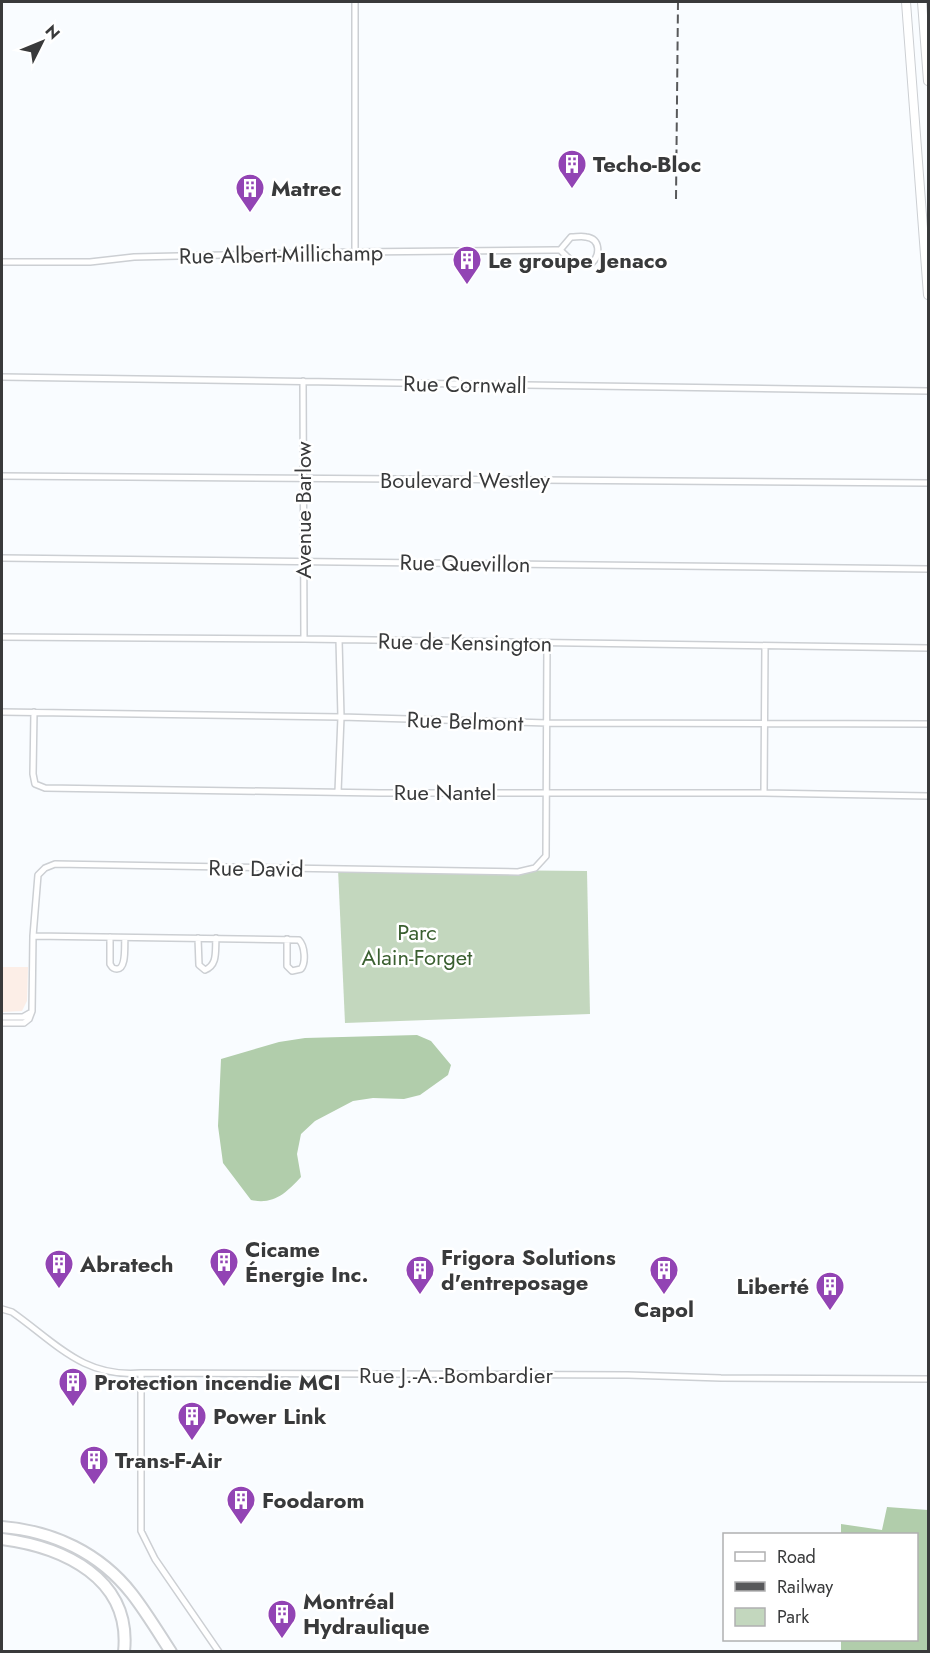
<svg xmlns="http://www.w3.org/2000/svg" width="930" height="1653" font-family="Jost,sans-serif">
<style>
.education{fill:#fceee7}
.green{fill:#c3d7be}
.forest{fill:#b1cdab}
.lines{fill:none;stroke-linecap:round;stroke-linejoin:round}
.street-casing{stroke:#cccfd3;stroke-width:8}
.secondary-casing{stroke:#cccfd3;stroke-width:10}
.highway-casing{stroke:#cccfd3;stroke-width:14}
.street{stroke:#fff;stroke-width:5}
.secondary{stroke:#fff;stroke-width:8}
.highway{stroke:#fff;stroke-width:10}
.rail{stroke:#58595b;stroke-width:2;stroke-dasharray:9 4.5;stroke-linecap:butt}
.labels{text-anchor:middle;stroke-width:5;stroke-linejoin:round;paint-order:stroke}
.poi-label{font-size:22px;font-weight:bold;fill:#393a3b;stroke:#fff;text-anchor:start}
.street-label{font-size:22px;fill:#393a3b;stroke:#fff}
.park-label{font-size:22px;fill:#3a5f30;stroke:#fff}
</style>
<rect width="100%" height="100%" fill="#f9fcff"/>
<path class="education" d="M2,967h26l-1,34 -5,10 -20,1z"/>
<path class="green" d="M338,869l249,2 3,143 -245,9z"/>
<path class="forest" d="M417,1035l14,6 20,24 -3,10 -28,20 -16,4 -31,-1 -20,3 -38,20 -14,13 -4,20 4,23c-15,16 -27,28 -50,23l-28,-37 -5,-37 3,-67 58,-17 26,-4z
M887,1507l41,3v141h-87v-11h75v-106h-75v-10l41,6z"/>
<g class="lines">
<g class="street-casing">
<path id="street" d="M355,252v-250
M2,262h88l44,-5 221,-5 200,-2h5l15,14 17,-1c8,-8 9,-24 -6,-26 -4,-1 -10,0 -15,0l-11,13
M2,377l926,14
M303,381l1,258
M2,476l926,7
M2,558l926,11
M2,637l302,2 624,9
M2,712l339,5 206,6 381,1
M34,712l-1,62 2,10 10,4 335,5h384l164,3
M338,792l3,-75 -2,-77
M764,793l1,-147
M33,936l266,4c6,6 7,23 2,29l-9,2 -5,-5v-27
M110,937v27c2,3 2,5 7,5 10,0 7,-24 8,-31
M198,938l1,27 6,5c13,-5 10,-19 11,-32
M2,1017h21l7,-4
M2,1023h22l5,-4 3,-8 1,-75 5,-61 7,-7 10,-4 463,8 17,-4 11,-12 1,-213
M2,1309l10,3c44,31 71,66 129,61l487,2 93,3 207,1
M141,1373v158l14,28 64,93"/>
</g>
<g class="secondary-casing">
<path id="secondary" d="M906,2l22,293
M922,2l6,79"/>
</g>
<g class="highway-casing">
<path id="highway" d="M2,1527c51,4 98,26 130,67 14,18 26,38 39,58
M2,1539c61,8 130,39 122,113"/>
</g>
<use href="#street" class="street"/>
<use href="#secondary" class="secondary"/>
<use href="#highway" class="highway"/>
<path class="rail" d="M676,199l2,-197"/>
</g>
<defs>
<g id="building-pin" transform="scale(1.5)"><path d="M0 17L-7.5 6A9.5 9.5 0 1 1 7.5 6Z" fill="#9244b4" stroke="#fff"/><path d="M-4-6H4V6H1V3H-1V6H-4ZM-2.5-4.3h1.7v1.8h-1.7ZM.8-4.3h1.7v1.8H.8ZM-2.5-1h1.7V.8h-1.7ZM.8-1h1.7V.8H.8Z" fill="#fff"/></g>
</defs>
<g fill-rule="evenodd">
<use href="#building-pin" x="572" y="164"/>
<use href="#building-pin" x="250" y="188"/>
<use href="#building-pin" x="467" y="260"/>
<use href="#building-pin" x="224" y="1262"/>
<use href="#building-pin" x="59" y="1264"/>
<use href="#building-pin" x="420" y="1270"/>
<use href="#building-pin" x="664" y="1270"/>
<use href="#building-pin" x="830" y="1286"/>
<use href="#building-pin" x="73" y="1382"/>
<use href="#building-pin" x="192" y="1416"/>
<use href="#building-pin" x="94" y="1460"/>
<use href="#building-pin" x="241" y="1500"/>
<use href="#building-pin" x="282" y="1614"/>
</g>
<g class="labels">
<g class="poi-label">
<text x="593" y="172">Techo-Bloc</text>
<text x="271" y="196">Matrec</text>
<text x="488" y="268">Le groupe Jenaco</text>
<text x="245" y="1257">Cicame<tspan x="245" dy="25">Énergie Inc.</tspan></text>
<text x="441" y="1265">Frigora Solutions<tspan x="441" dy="25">d'entreposage</tspan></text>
<text x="80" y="1272">Abratech</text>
<text x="809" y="1294" text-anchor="end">Liberté</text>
<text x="664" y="1317" text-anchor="middle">Capol</text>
<text x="94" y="1390">Protection incendie MCI</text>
<text x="213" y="1424">Power Link</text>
<text x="115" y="1468">Trans-F-Air</text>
<text x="262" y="1508">Foodarom</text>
<text x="303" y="1609">Montréal<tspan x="303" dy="25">Hydraulique</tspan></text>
</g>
<g class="street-label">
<text transform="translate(281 254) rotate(-1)" y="8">Rue Albert-Millichamp</text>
<text transform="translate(465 384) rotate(1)" y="8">Rue Cornwall</text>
<text x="465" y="488">Boulevard Westley</text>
<text transform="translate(303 510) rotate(-90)" y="8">Avenue Barlow</text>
<text transform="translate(465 563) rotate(1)" y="8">Rue Quevillon</text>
<text transform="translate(465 642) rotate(1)" y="8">Rue de Kensington</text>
<text transform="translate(465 721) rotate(2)" y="8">Rue Belmont</text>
<text x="445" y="800">Rue Nantel</text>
<text transform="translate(256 868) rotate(1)" y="8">Rue David</text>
<text x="456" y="1383">Rue J.-A.-Bombardier</text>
</g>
<g class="park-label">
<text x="417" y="940">Parc<tspan x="417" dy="25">Alain-Forget</tspan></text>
</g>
</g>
<rect width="930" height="1653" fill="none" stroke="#393a3b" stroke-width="6"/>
<rect x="723" y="1533" width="195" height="108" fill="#ffffff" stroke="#b0b0b1" stroke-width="1.5"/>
<rect x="735" y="1552" width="30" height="9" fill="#ffffff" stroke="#b0b0b1" stroke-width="1.5"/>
<text x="777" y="1563" font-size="18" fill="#393a3b">Road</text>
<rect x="735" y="1582" width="30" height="9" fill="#58595b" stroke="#b0b0b1" stroke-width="1.5"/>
<text x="777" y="1593" font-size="18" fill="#393a3b">Railway</text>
<rect x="735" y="1608" width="30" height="18" fill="#c3d7be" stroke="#b0b0b1" stroke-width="1.5"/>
<text x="777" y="1623" font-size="18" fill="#393a3b">Park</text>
<g transform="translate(42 42) rotate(47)" stroke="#ffffff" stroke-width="4.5" paint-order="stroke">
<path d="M0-4.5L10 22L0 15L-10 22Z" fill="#393a3b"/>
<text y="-9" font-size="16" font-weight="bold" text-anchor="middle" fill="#393a3b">N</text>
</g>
</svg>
